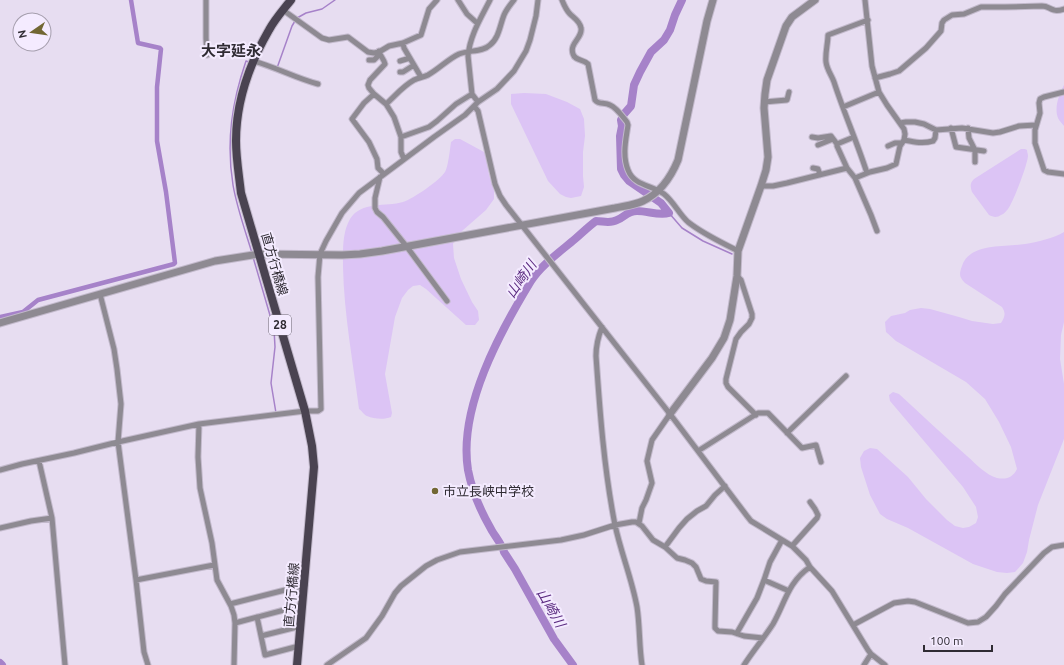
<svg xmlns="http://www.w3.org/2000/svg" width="1064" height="665" font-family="Ubuntu,'Noto Sans JP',sans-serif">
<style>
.green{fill:#dcc4f5}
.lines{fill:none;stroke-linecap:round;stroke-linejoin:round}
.stream{stroke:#a682c9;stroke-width:1.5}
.canal{stroke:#a682c9;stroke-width:4.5}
.river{stroke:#a682c9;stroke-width:8}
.minor-casing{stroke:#c2b9cb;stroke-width:7}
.tertiary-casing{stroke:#c2b9cb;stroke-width:9}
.primary-casing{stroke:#c2b9cb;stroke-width:10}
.minor{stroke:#8e8a92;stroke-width:5}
.tertiary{stroke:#8e8a92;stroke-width:7}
.primary{stroke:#4a4351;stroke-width:8}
.poi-dot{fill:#726734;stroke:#f4ebff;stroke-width:1.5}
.labels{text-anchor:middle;stroke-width:4;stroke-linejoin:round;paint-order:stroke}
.shield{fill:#f4ebff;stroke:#6a6570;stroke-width:1}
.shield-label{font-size:12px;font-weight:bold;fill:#2f2b33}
.street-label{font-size:13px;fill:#2f2b33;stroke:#f4ebff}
.poi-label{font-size:13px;fill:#2f2b33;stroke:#f4ebff;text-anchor:start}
.water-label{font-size:14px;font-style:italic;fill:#5b2b80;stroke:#f4ebff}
.quarter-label{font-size:15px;font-weight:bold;fill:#2f2b33;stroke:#f4ebff}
</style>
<rect width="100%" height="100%" fill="#e7ddf1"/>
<path class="green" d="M1064,85v41c-2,-3 -5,-5 -6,-8 -4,-10 1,-24 6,-33z
M524,93l22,1 21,8 13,7 4,10 1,17 -2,16v24l1,11 -3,9 -10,2 -5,-1 -6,-3 -12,-13 -37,-77v-10z
M455,139h5l24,13 3,10 2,13 5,16v8l-8,11 -24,21 -6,6 -3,7 1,14 7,21 11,23 6,9 1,9 -4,5h-9l-40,-36 -6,-4 -7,1 -5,4 -6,8 -7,19 -10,57 7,39 -1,4c-7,3 -17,2 -24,-1 -3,-1 -5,-5 -8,-7 -6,-47 -15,-95 -16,-142 0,-16 -1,-34 7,-48 11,-18 36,-12 53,-17 10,-3 37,-22 42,-30 3,-5 5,-23 6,-30z
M1021,149h4l2,1c0,2 1,4 1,6 -1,10 -14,44 -20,53 -2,2 -4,5 -7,6 -4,3 -8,2 -12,0l-17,-23c-2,-6 -2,-9 2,-13z
M1064,232v90l-3,13 -1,24 4,25v55l-26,66 -9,35 -2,12 -4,11 -8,9 -8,1 -10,-1 -24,-8 -65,-36 -21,-9 -7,-5 -10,-19 -9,-28 -1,-9 4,-7 6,-3 7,1 31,28 18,22 21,21 8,6 8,2 6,-1 7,-4 2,-6 -2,-10 -13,-20 -73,-86 -1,-6 4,-3 6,2c23,21 45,42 68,62 9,8 19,19 30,22 10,2 16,-1 20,-9l-6,-22 -12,-25 -14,-23 -19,-17 -70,-41 -10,-9 -1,-10 6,-6 14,-3 5,-3 11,-2 9,1 29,8 13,4 21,3 8,-1c4,-6 5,-10 1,-16l-37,-24c-6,-6 -6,-9 -3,-17 7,-23 44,-19 63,-22 12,-2 29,-6 39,-12z"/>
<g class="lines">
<path class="stream" d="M297,18l9,-5 16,-4 13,-9
M249,62l-3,-1c-14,41 -20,80 -13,124 4,23 12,45 19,68
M277,68l15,-42 3,-5
M669,213l13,15 21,13 29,13
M253,257l21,72 1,18 -4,36 5,30"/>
<path class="canal" d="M0,317l23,-5 15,-12 136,-36 1,-1 -9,-71 -9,-51v-54l4,-38 -1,-1 -22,-5 -7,-43"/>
<path class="river" d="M0,663l2,2
M573,665l-19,-26 -39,-70 -11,-17c-1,-6 -10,-17 -13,-23 -11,-19 -19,-38 -23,-59 -10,-62 32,-138 63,-189 10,-16 30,-30 44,-42 7,-6 13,-12 21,-18 7,0 14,3 21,-1 8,-3 10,-9 20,-9 11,0 22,5 32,2l-8,-10 -32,-22 -5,-6 -3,-6 -1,-33 2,-10 -1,-6 3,-6 7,-8 3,-21 6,-13 11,-20 13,-12 6,-10 5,-15 7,-15"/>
<g class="minor-casing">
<path id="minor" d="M206,0v38l1,17
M458,0l9,14 10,9
M562,0c2,5 4,10 8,14 4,4 10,7 11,14 2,10 -12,15 -8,26 2,7 10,5 15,10l7,36c4,5 9,2 15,5 7,3 12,11 17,17l1,3c-2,14 -6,30 0,45 6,16 24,15 36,24 10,8 15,20 24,28 15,12 33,20 50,29
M283,10l39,28 7,2 19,-3 20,15 6,1 5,-1 10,-6 14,-3 18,-8 8,-26 8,-9
M403,43l1,5 17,29
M369,60h5l5,-5
M253,61c23,6 42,17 65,23
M400,61l10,-3
M400,72h3l11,-7
M875,78l15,-4 9,-3 27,-23 15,-17 1,-8 2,-3 8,-5 12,-1 17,-7h24l37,-1c6,0 7,3 12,4 3,1 7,0 10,-1
M1064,92l-20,5 -4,2 -1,4 1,10 -5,17v13l9,27 4,2 16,2
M374,94l-5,-6 -1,-3 2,-5 15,-16c-1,-5 -5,-8 -6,-13
M478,102l-6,-8 -4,-38c2,-21 13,-38 22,-56
M764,102l23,-2 2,-8
M386,104c9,-8 17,-18 28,-24 4,-2 10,-3 14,-5 11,-6 20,-16 31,-21 10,-4 24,-2 31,-9 9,-7 10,-20 14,-30 2,-5 6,-10 10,-15
M474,106l4,5 17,73 5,12 6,9 164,209 77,102 4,5 41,25 14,14 4,7 22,24 36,59 3,4 14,11
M843,107l36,-15
M900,123l6,-1h9l9,2 12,6 26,-2 31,5 7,-1 19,-6 17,-1
M951,128l5,19 28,4
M968,128l1,10 6,12v12
M401,137l28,-10 8,-6 19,-17 16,-10
M812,137l6,1 13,-2 6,8
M904,140c10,2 19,4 29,1l2,-3 1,-8
M818,145l15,-6
M888,146l7,-3h7
M813,168l5,1 2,6
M847,168l-10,-22v-2l17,-7
M867,173c-10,-31 -23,-60 -33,-91 -2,-6 -7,-12 -8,-20 -1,-9 2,-19 2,-27l40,-15
M384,174l-6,-6 -1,-9 -8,-17 -17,-23 12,-16 10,-9 12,10 8,13 7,20v15l3,7
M380,177l-5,21v10l2,4 6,5 24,30 40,54
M855,178l15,-6 17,-4 9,-4 4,-18 4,-6 1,-6 -1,-5 -17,-24 -8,-13 -7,-26 -7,-66
M761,186h12l14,-3 60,-15 8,10 16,37 6,16
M737,276l4,4 11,34v4l-3,6 -8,8 -5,7 -10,40v4l2,4 28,28
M100,294l14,55 3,20 4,35 -3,38 18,138 8,72 4,13
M602,327c-4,10 -6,19 -6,29 4,57 8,113 19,169 6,28 17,54 22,82 3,19 2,39 5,58
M199,424l-1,33 2,31 12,55 5,37 14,26 3,9 1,8 -1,42
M787,433l59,-57
M698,451l60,-38h10l34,35 14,-3 5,17
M39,461l13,57 13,147
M0,470l22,-6 52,-11 44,-11 81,-18 106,-13h13l3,-2 -3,-132 2,-23 6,-13 16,-28 17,-20 75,-56 31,-22 13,-13 19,-13 17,-18 12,-20 4,-11 6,-24 2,-16
M639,523l3,-15 4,-8 6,-17 -5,-22 5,-21 18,-26
M0,528l31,-7 21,-3
M792,546l25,-28 1,-3 -3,-6 -5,-7
M665,547l14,-19 8,-9 10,-8 9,-5 9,-11 10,-9
M136,580l78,-15
M764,580l25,11
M230,604l75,-19
M257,617l8,38 34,-9
M235,623l68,-18
M853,625l41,-22 14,-2 7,1 53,21 10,-1 8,-5 10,-11 9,-12 39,-41 8,-6 12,-2
M738,634v-3l19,-33 7,-18 6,-18 12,-22
M261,636l40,-10
M327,665l39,-27 16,-22 13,-23 6,-7 25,-20 11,-6 23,-8 101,-12 23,-5 31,-10 17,-3h4l6,4 11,14 12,7 12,11 8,2 7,3 4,4 5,12 5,2 10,1 -1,42v4l3,3 14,1 12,4 19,2
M744,665c9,-14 20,-27 29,-41 12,-21 15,-42 37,-57
M864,665l7,-11"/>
</g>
<g class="tertiary-casing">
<path id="tertiary" d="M0,323l215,-62 44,-7 83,1 18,-1 22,-3 233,-43c9,-2 20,-3 28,-7 17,-8 28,-24 35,-41l29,-139 6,-21
M670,414l42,-56 12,-20 6,-18 7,-44 1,-25 23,-65 5,-16 2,-13 -4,-49 1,-14 2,-14 19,-54 6,-9 23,-17"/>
</g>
<g class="primary-casing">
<path id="primary" d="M291,0c-7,9 -16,19 -22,30 -19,33 -33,72 -33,111 0,17 3,34 5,52l64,218 7,35 2,21 -17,198"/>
</g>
<use href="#minor" class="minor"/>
<use href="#tertiary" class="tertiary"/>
<use href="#primary" class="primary"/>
</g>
<circle class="poi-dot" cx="435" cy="491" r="4"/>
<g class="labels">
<rect class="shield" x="269" y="315" width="22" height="20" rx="3"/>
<g class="shield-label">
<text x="280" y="329">28</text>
</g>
<g class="street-label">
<text transform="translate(275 264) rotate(74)" y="5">直方行橋線</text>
<text transform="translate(291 595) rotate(-85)" y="5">直方行橋線</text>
</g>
<g class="poi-label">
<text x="443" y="496">市立長峡中学校</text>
</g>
<g class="water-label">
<text transform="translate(521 279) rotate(-55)" y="5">山崎川</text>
<text transform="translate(551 608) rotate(60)" y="5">山崎川</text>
</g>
<g class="quarter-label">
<text x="231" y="56">大字延永</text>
</g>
</g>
<g transform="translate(32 32) rotate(257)"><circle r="19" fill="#f4ebff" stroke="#a59ead"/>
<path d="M0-3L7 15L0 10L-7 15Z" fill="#726734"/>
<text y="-6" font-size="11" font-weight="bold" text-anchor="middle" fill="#2f2b33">N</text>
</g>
<path d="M924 645v6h68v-6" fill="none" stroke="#2f2b33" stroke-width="2"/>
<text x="930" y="645" font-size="12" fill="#2f2b33" stroke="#f4ebff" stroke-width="3" paint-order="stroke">100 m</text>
</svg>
